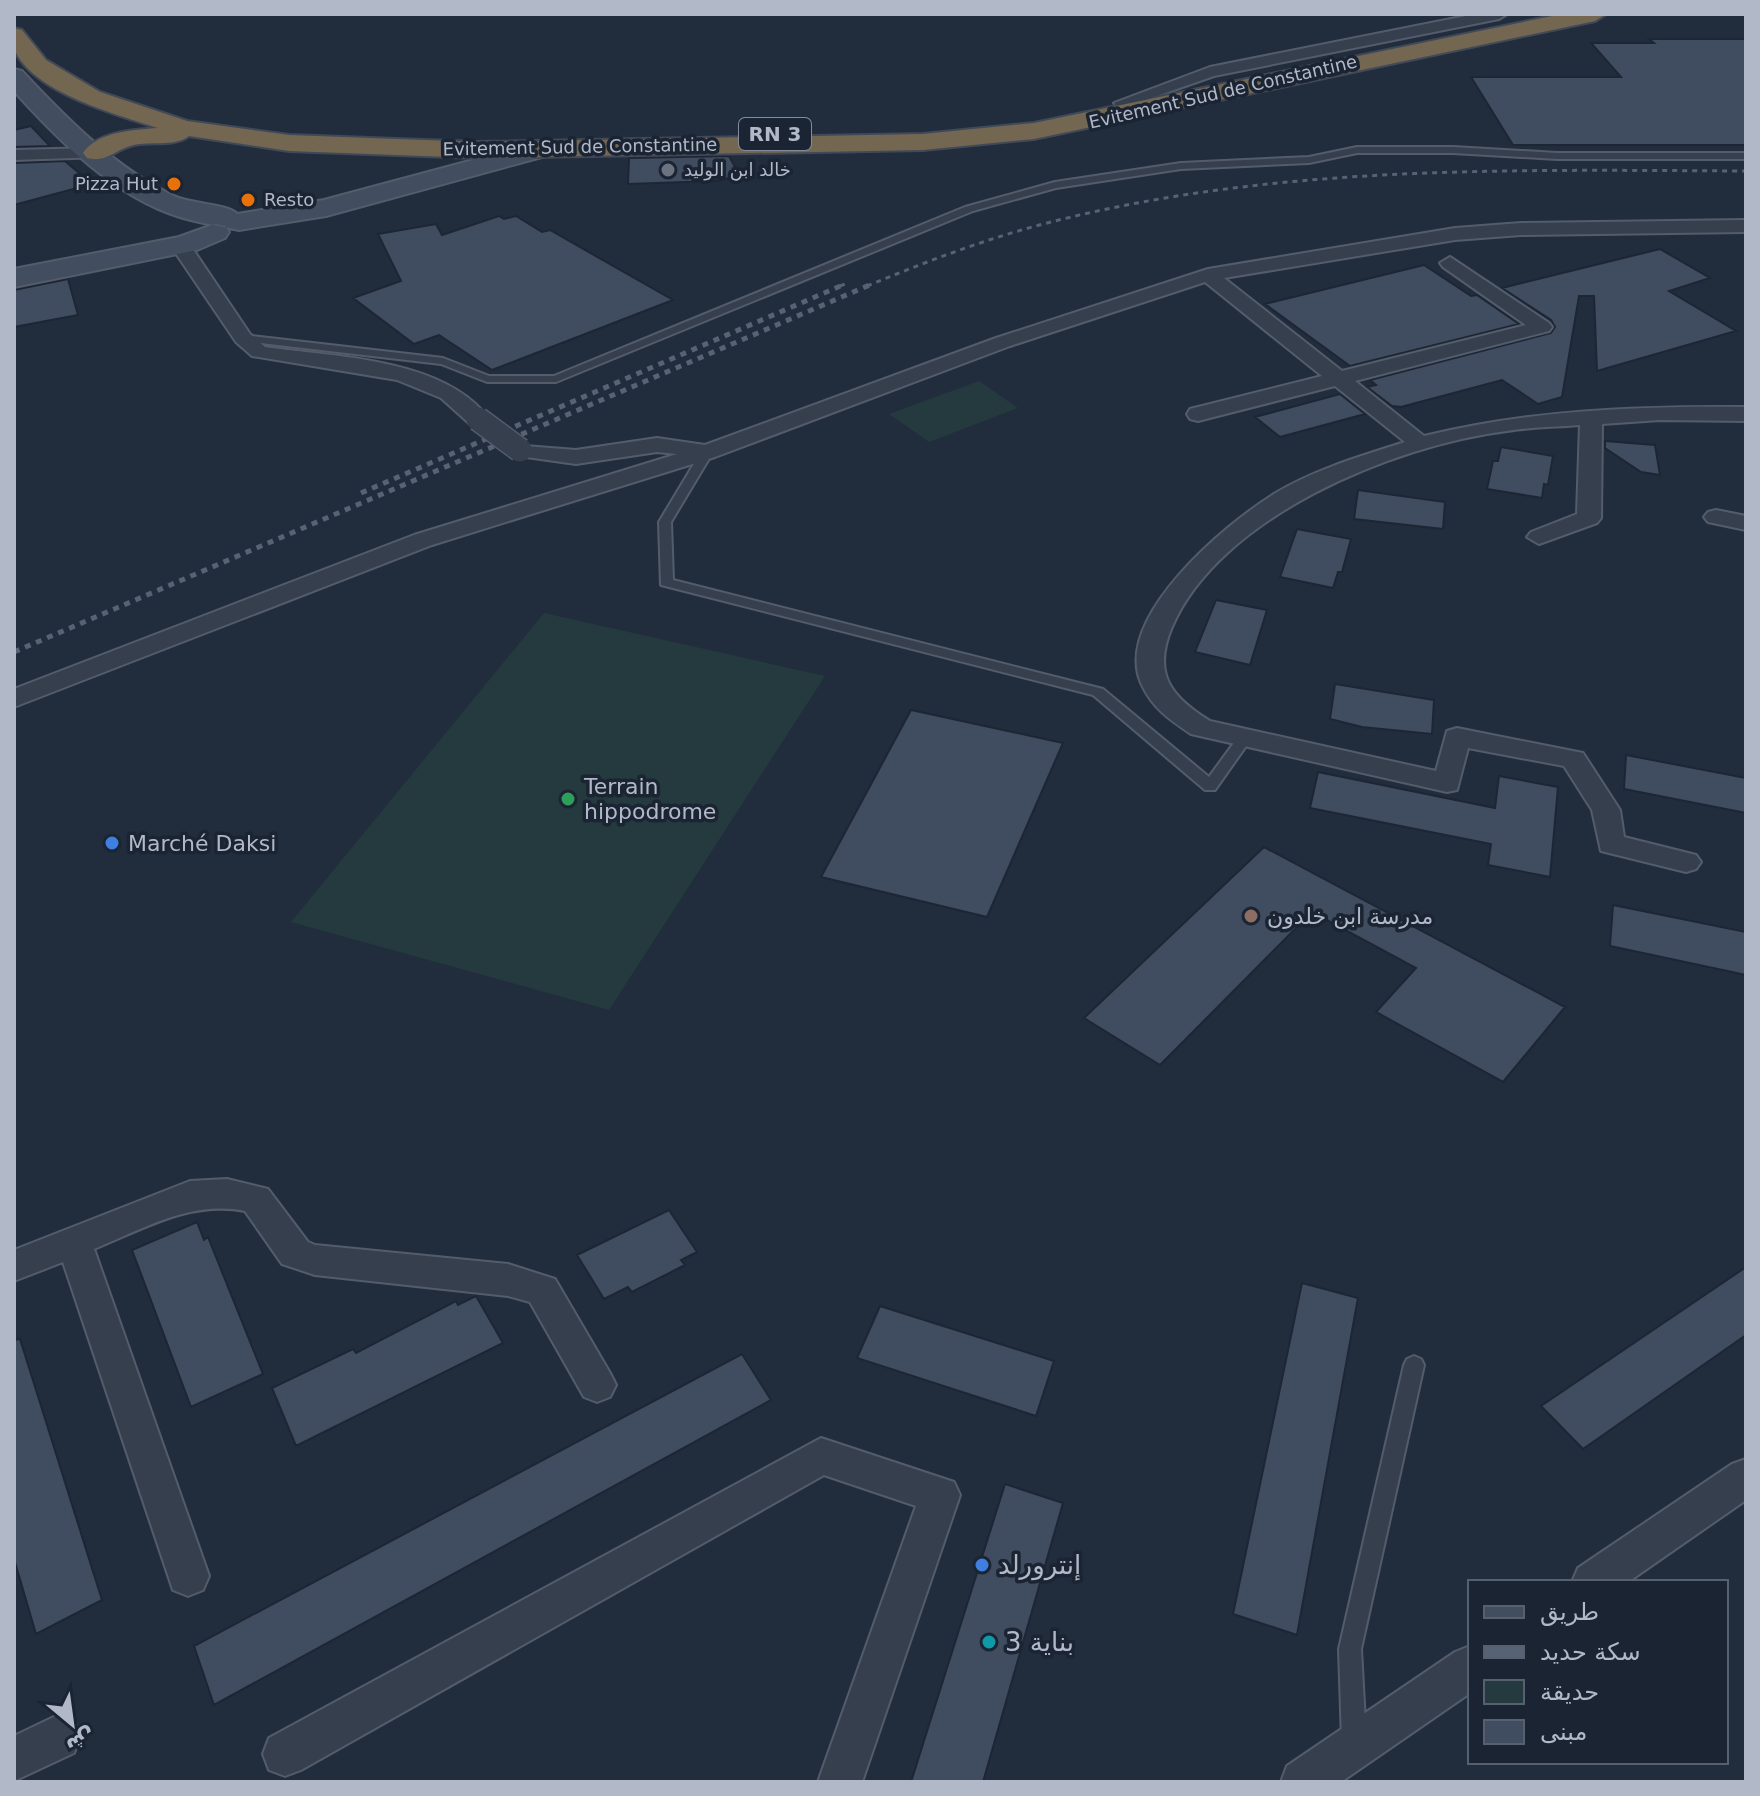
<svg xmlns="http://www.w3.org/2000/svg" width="1760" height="1796" font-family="'DejaVu Sans','Noto Sans Arabic',sans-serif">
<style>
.green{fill:#243a3e}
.building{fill:#404c5f;stroke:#1d2634;stroke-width:2}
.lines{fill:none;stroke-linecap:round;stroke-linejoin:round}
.lane-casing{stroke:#545c6b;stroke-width:4}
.street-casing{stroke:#545c6b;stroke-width:4}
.secondary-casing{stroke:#545c6b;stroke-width:4}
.highway-casing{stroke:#414958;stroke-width:4}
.lane{fill:#363f4d;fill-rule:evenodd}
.street{fill:#363f4d;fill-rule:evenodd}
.secondary{fill:#434d60;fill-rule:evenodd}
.highway{fill:#746752;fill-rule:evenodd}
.rail-far1{stroke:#576274;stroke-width:3;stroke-dasharray:5 5;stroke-linecap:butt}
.rail{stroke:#576274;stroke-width:5;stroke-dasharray:6 6;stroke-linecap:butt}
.street-bridge-casing{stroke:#545c6b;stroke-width:26;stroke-linecap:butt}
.street-bridge{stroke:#363f4d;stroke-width:23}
.worship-dot{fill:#6b7280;stroke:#1b2432;stroke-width:3}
.food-dot{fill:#e8710a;stroke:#1b2432;stroke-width:3}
.leisure-dot{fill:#2e9e5b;stroke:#1b2432;stroke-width:3}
.shop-dot{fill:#3f7fe0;stroke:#1b2432;stroke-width:3}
.education-dot{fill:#8d6e63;stroke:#1b2432;stroke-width:3}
.culture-dot{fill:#0f9aa8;stroke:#1b2432;stroke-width:3}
.labels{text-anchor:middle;stroke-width:7;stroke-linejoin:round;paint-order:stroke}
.far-street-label{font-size:18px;fill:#b1b9c9;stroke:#1b2432}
.far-poi-label{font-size:18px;fill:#b1b9c9;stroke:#1b2432;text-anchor:start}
.shield{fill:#1b2432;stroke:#848c9c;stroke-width:2}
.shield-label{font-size:20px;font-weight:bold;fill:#b1b9c9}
.poi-label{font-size:22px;fill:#b1b9c9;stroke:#1b2432;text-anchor:start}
.near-poi-label{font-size:26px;fill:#b1b9c9;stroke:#1b2432;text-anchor:start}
</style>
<rect width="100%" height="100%" fill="#212d3d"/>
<path class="green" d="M979,381l39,27 -89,34 -40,-28z
M544,613l281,63 -216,334 -318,-88z"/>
<path class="building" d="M1649,39h97v106h-233l-42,-68h150l-30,-34h63z
M31,126l19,20 -36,1v-17z
M729,156l11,20 -26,5 -86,3 1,-26z
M65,161l27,23 -78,21v-42z
M499,216l5,3 12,-3 26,16 8,-2 123,70 -181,70 -53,-35 -25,9 -61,-46 48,-17 -23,-47 58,-10 6,11z
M1660,249l50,29 -41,13 67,40 -139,40 -3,-75h-15l-17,101 -24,7 -36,-24 -101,27 -9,-1 -25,-19 9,-2 -6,-5 181,-47 4,-6 -4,-7 -49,-32z
M1424,265l47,31 6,-1 42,29 -169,42 -85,-62z
M68,279l10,36 -64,12v-37z
M1340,394l25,20 -85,23 -25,-20z
M1605,441l50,4 5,30 -19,-3 -36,-24z
M1501,447l52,9 -5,29 -4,-1 -2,14 -55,-9 6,-28h5z
M1358,490l87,12 -2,27 -89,-10z
M1297,529l54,10 -9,33h-4l-5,16 -53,-11z
M1216,600l51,10 -17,55 -55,-13z
M1335,684l99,16 -2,34 -70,-7 -32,-8z
M911,710l152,33 -76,174 -166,-40z
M1626,755l120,23v35l-122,-24z
M1318,772l177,36 4,-32 59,11 -8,90 -62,-12 3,-21 -181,-36z
M1264,847l301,160 -62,75 -127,-70 40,-44 -104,-56 -152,153 -76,-47z
M1613,905l133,27v43l-136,-29z
M669,1210l28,42 -16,8 4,5 -53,27 -4,-5 -24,12 -27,-44z
M197,1222l7,18 4,-3 55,137 -72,33 -59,-157z
M1746,1267v68l-163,114 -42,-43z
M1302,1283l56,15 -61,337 -64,-21z
M476,1296l27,47 -207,103 -24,-58 81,-39 3,4 100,-52 2,4z
M880,1306l174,55 -18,55 -179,-58z
M20,1339l82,261 -66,34 -22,-75v-219z
M742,1354l29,46 -557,305 -20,-59z
M1005,1484l58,19 -80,279h-72z"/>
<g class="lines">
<g class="lane-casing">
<path id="lane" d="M1357,147h96l104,6h189v6h-189l-104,-6h-96l-48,10 -128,6 -125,19 -83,23 -417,171h-69l-46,-18 -198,-23 -6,-3 6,-3 200,23 46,18h65l411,-169 90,-25 126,-19 128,-6z
M707,448l6,4 -42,70 2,58 430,109 106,88 30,-41 5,-2 7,5 -36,51h-10l-112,-95 -432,-110 -2,-63 42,-70z
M1414,1356l7,3 3,6 -63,284 5,92 -4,8 -8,4 -8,-4 -4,-8 -3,-92 65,-284 3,-6z"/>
</g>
<g class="street-casing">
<path id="street" d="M1476,14h31l-8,5 -285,57 -92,32 -8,-5 96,-36z
M96,148l6,1v8l-88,3v-10z
M1746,220v12l-225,3 -66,5 -231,38 118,93 184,-46 -83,-58 -3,-4 10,-6 99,66 3,4 -3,4 -194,50 69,55c106,-26 214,-30 322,-29v14l-86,-1 -58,4 -1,94 -4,5 -58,21 -12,-7 4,-5 46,-18 3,-89c-24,2 -49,2 -73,6 -113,14 -288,86 -335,196 -20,47 -1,70 38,94l226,50 11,-40 10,-3 126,25 37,57 4,27 72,18 5,7 -5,7 -10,3 -85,-21 -9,-41 -28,-44 -96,-18 -11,42 -10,2 -256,-58c-21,-14 -39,-26 -50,-51 -28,-66 85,-159 133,-189 39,-24 87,-38 131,-52l-70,-56 -137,35 -8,-2 -3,-5 3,-5 132,-33 -117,-94 -195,64 -295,111 -283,88 -418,162v-18l400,-154 263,-81 -20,-2 -81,12 -64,-9 -3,-5 3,-5 64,5 81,-12 48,7 291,-107 212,-69 247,-41 66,-5z
M181,240l7,2 62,92 15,13c69,10 180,11 224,72l-11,7 -8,-2 -29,-26 -44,-18 -145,-24 -16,-14 -65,-96z
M1716,510l30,6v14l-38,-8 -4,-5 4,-5z
M227,1179l41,10 40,53 7,3 193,19 47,15 55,94 6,12 -6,12 -13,5 -13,-5 -54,-95 -22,-6 -193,-21 -33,-11 -37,-53c-54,-11 -102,18 -151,38l115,327 -6,14 -15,6 -15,-6 -110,-328 -49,19v-31l176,-69z
M821,1438l133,44 6,13 -98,287h-44l98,-276 -92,-31 -523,295 -16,6 -16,-6 -6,-16 6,-16z
M1746,1459v41l-118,82h-56l6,-14 154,-104z
M1470,1646v47l-129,89h-60l6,-16 168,-114z
M58,1715l16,6 6,16 -6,16 -60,28v-45z"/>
</g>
<g class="secondary-casing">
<path id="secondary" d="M14,69l8,2c44,47 93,97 152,125 17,8 54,8 63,18l87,-14 220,-59 13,8 -4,5 -227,62 -87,14c-18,-4 -40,-7 -59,-13 -65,-20 -122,-77 -166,-126z
M215,224l10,2 4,6 -4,6 -28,12 -183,37v-18l165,-32z"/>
</g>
<g class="highway-casing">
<path id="highway" d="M1562,14h44l-11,7 -561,118 -111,11 -445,8 -189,-7 -100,-15c-16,12 -40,4 -59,10 -16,5 -25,17 -43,12l-4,-5c15,-22 51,-23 75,-25 -42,-14 -120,-34 -142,-75 -4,-7 -2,-17 -2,-25l8,2 24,30 54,32 87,29 102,14 189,7 445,-8 111,-11z"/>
</g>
<use href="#lane" class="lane"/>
<use href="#street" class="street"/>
<use href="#secondary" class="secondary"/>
<use href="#highway" class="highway"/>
<path class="rail-far1" d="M840,286l5,-2
M867,286c61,-25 123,-49 188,-65 226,-57 460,-51 691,-50"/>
<path class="rail" d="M361,493l484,-209
M14,652l858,-368"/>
<g class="street-bridge-casing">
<path id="street-bridge" d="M478,419l42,31"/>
</g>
<use href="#street-bridge" class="street-bridge"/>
</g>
<circle class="worship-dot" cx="668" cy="170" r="8"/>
<g class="food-dot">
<circle cx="174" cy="184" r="8"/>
<circle cx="248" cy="200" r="8"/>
</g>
<circle class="leisure-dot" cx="568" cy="799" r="8"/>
<g class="shop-dot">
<circle cx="112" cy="843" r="8"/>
<circle cx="982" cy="1565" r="8"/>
</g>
<circle class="education-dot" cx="1251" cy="916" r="8"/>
<circle class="culture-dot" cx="989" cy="1642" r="8"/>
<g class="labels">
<g class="far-street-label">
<text transform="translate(1223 92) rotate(-13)" y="6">Evitement Sud de Constantine</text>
<text transform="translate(580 147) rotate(-1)" y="6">Evitement Sud de Constantine</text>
</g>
<g class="far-poi-label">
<text x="684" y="176">خالد ابن الوليد</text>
<text x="158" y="190" text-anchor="end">Pizza Hut</text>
<text x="264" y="206">Resto</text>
</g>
<rect class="shield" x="739" y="118" width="72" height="32" rx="6"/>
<g class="shield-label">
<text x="775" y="141">RN 3</text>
</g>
<g class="poi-label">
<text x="584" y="794">Terrain<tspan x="584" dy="25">hippodrome</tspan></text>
<text x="128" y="851">Marché Daksi</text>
<text x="1267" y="924">مدرسة ابن خلدون</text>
</g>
<g class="near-poi-label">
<text x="998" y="1574">إنترورلد</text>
<text x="1005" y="1651">بناية 3</text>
</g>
</g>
<rect width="1760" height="1796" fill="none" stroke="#b1b9c9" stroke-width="32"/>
<rect x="1468" y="1580" width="260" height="184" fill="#1b2432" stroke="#57606e" stroke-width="2"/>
<rect x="1484" y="1606" width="40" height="12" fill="#434d60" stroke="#57606e" stroke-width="2"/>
<text x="1540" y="1620" font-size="24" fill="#b1b9c9">طريق</text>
<rect x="1484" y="1646" width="40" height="12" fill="#576274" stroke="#57606e" stroke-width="2"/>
<text x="1540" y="1660" font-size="24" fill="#b1b9c9">سكة حديد</text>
<rect x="1484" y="1680" width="40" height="24" fill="#243a3e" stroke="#57606e" stroke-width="2"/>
<text x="1540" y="1700" font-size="24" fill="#b1b9c9">حديقة</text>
<rect x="1484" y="1720" width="40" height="24" fill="#404c5f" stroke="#57606e" stroke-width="2"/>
<text x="1540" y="1740" font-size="24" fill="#b1b9c9">مبنى</text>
<g transform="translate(72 1724) rotate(151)" stroke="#1b2432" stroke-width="6" paint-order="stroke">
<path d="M0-6L14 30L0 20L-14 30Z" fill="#b1b9c9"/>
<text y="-12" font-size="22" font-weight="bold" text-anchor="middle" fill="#b1b9c9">ش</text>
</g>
</svg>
